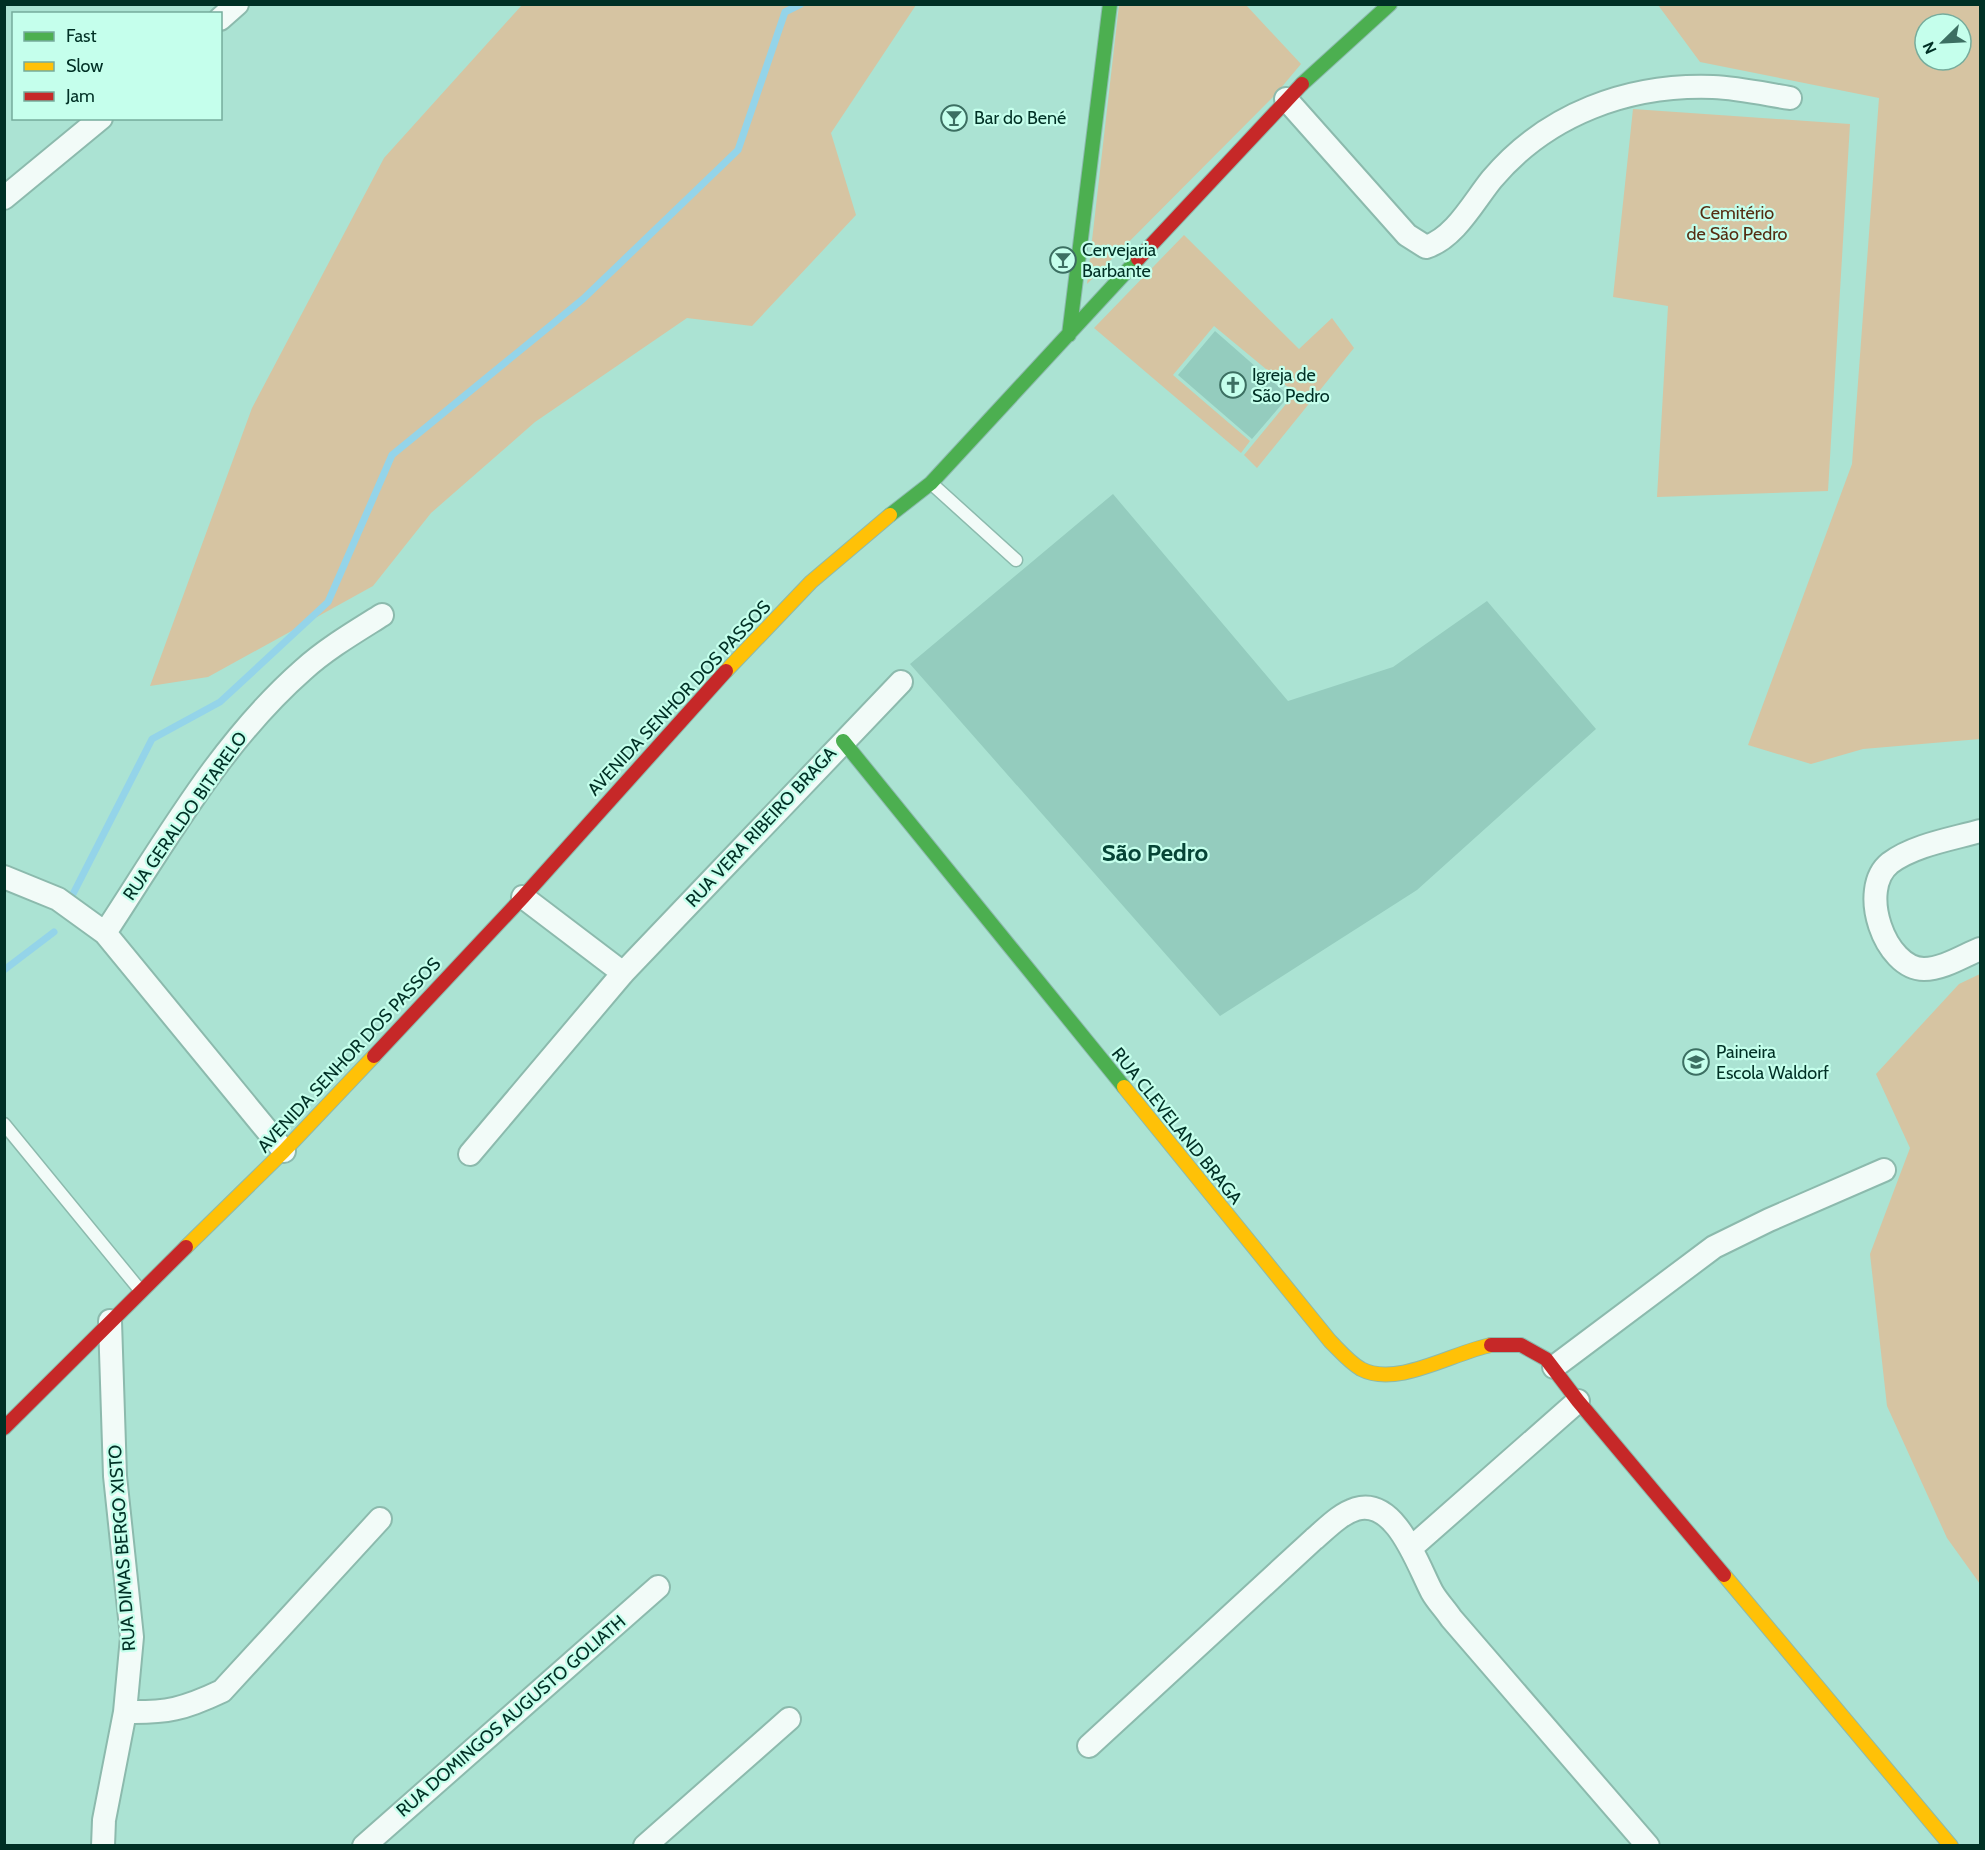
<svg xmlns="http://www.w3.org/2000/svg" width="1985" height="1850" font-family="Cabin,sans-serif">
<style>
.green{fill:#d6c4a2;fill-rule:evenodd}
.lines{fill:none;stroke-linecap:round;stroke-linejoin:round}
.stream{stroke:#94d4e9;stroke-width:7}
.building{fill:#94ccbe}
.lane-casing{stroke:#8cbaad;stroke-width:15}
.street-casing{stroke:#8cbaad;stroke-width:26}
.fast-casing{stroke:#8cbaad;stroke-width:16}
.slow-casing{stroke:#8cbaad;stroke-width:16}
.jam-casing{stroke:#8cbaad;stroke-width:16}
.lane{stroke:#f2fbf8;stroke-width:12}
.street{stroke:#f2fbf8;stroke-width:22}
.fast{stroke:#4caf50;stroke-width:14}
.slow{stroke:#ffc107;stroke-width:14}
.jam{stroke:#c62828;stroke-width:14}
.labels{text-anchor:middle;stroke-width:4.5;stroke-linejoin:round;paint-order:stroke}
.poi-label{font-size:18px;fill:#003025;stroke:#c5ffec;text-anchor:start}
.park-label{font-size:18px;fill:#552e13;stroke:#c5ffec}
.street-label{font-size:18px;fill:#003025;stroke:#c5ffec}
.district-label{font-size:24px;font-weight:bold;fill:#064436;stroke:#c5ffec}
</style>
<rect width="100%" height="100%" fill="#abe3d3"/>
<path class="green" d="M522,5h394l-85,128 25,82 -104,111 -65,-8 -152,104 -104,91 -58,73 -165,91 -58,9 102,-278 132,-250z
M1119,5h127l55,59 -26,31 -188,189z
M1658,5h322v734l-117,10 -52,15 -63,-19 104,-281 27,-366 -179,-36zM1925,24h36v36h-36z
M1633,109l217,15 -22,367 -171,6 11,-191 -55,-9z
M1184,235l115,114 33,-31 22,30 -97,120 -13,-13 51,-62 -81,-67 -41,49 77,66 -9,12 -147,-125z
M1980,974v610l-33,-46 -60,-132 -17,-152 40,-106 -34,-74 83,-90z"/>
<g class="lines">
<path class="stream" d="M73,894l79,-155 68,-37 108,-100 64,-147 191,-156 155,-149 47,-138 16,-8
M4,970l50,-38"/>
</g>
<path class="building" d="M1215,331l74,65 -37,43 -74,-64z
M1113,494l175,207 105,-34 94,-66 109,128 -179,161 -197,126 -310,-352z"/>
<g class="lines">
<g class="lane-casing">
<path id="lane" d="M932,484l84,76
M4,1124l136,166"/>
</g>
<g class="street-casing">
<path id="street" d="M220,19l17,-15
M1286,99l121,136 19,12c29,-9 48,-46 66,-68 55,-65 136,-95 221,-92 25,1 52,7 77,11
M4,198l97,-80
M1980,831c-28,8 -66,14 -90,32 -33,26 -5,106 34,106 19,0 39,-13 56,-20
M4,877l54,22 47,34 179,218
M523,897l100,76
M105,933c60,-91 115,-190 198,-263 23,-21 52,-38 79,-55
M470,1154l153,-181 278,-291
M1554,1367l160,-120 55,-27 115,-50
M1411,1548l167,-147
M125,1712c42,1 59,-3 97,-21l158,-172
M1089,1746l225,-207c13,-11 26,-25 42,-30 40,-12 62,57 76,83 5,9 13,17 19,26l197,228
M103,1846l1,-26 21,-108 7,-75 -17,-161 -5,-155
M364,1846l294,-259
M645,1846l144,-127"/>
</g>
<g class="fast-casing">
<path id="fast" d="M1302,84l88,-80
M1069,335l41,-331
M890,515l41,-32 207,-224
M843,741l281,346"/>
</g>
<g class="slow-casing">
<path id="slow" d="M726,671l85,-89 79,-67
M1124,1087l206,254c10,10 19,21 31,28 36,19 93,-17 130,-24
M186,1247l98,-96 90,-95
M1724,1575l227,271"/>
</g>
<g class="jam-casing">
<path id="jam" d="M1138,259l164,-175
M374,1056l149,-159 203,-226
M1491,1345h30l25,14 32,42 146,174
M4,1428l182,-181"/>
</g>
<use href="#lane" class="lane"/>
<use href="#street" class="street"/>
<use href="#fast" class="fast"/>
<use href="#slow" class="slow"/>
<use href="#jam" class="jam"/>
</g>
<defs>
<g id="bar-ring" transform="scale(1.35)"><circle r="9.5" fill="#c5ffec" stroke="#3c6f62" stroke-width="1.5"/><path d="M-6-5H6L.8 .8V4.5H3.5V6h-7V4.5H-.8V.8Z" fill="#3c6f62"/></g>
<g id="church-ring" transform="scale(1.35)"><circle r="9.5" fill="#c5ffec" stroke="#3c6f62" stroke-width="1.5"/><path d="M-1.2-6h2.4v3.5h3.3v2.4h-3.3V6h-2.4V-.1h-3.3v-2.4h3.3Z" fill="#3c6f62"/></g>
<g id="school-ring" transform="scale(1.35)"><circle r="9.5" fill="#c5ffec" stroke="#3c6f62" stroke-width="1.5"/><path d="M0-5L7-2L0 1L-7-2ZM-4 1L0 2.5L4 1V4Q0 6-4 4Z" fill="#3c6f62"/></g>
</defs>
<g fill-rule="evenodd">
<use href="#bar-ring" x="954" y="118"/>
<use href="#bar-ring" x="1063" y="260"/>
<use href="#church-ring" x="1233" y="385"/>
<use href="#school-ring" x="1696" y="1062"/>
</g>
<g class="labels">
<g class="poi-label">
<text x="974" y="124">Bar do Bené</text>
<text x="1082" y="256">Cervejaria<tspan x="1082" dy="21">Barbante</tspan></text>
<text x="1252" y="381">Igreja de<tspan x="1252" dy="21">São Pedro</tspan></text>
<text x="1716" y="1058">Paineira<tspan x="1716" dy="21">Escola Waldorf</tspan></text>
</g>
<g class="park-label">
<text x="1737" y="219">Cemitério<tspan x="1737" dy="21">de São Pedro</tspan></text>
</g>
<g class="street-label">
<text transform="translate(679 698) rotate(-47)" y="6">AVENIDA SENHOR DOS PASSOS</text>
<text transform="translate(185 816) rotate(-55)" y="6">RUA GERALDO BITARELO</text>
<text transform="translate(761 827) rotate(-47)" y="6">RUA VERA RIBEIRO BRAGA</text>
<text transform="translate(349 1055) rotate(-47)" y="6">AVENIDA SENHOR DOS PASSOS</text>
<text transform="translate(1177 1126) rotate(51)" y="6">RUA CLEVELAND BRAGA</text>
<text transform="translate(122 1548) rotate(-94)" y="6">RUA DIMAS BERGO XISTO</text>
<text transform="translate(511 1716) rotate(-41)" y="6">RUA DOMINGOS AUGUSTO GOLIATH</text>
</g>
<g class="district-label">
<text x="1155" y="861">São Pedro</text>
</g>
</g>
<rect width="1985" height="1850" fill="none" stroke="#003025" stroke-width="12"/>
<rect x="12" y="12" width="210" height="108" fill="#c5ffec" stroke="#76ac9c" stroke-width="1.5"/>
<rect x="24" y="32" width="30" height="9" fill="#4caf50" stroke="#76ac9c" stroke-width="1.5"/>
<text x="66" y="42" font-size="18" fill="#003025">Fast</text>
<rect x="24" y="62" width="30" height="9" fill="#ffc107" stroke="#76ac9c" stroke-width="1.5"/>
<text x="66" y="72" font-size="18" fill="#003025">Slow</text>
<rect x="24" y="92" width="30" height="9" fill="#c62828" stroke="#76ac9c" stroke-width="1.5"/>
<text x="66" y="102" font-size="18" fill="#003025">Jam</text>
<g transform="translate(1943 42) rotate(246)"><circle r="28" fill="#c5ffec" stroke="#76ac9c" stroke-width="1.5"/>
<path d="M0-4.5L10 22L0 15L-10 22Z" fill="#3c6f62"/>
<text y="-9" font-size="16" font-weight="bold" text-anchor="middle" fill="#003025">N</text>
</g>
</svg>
